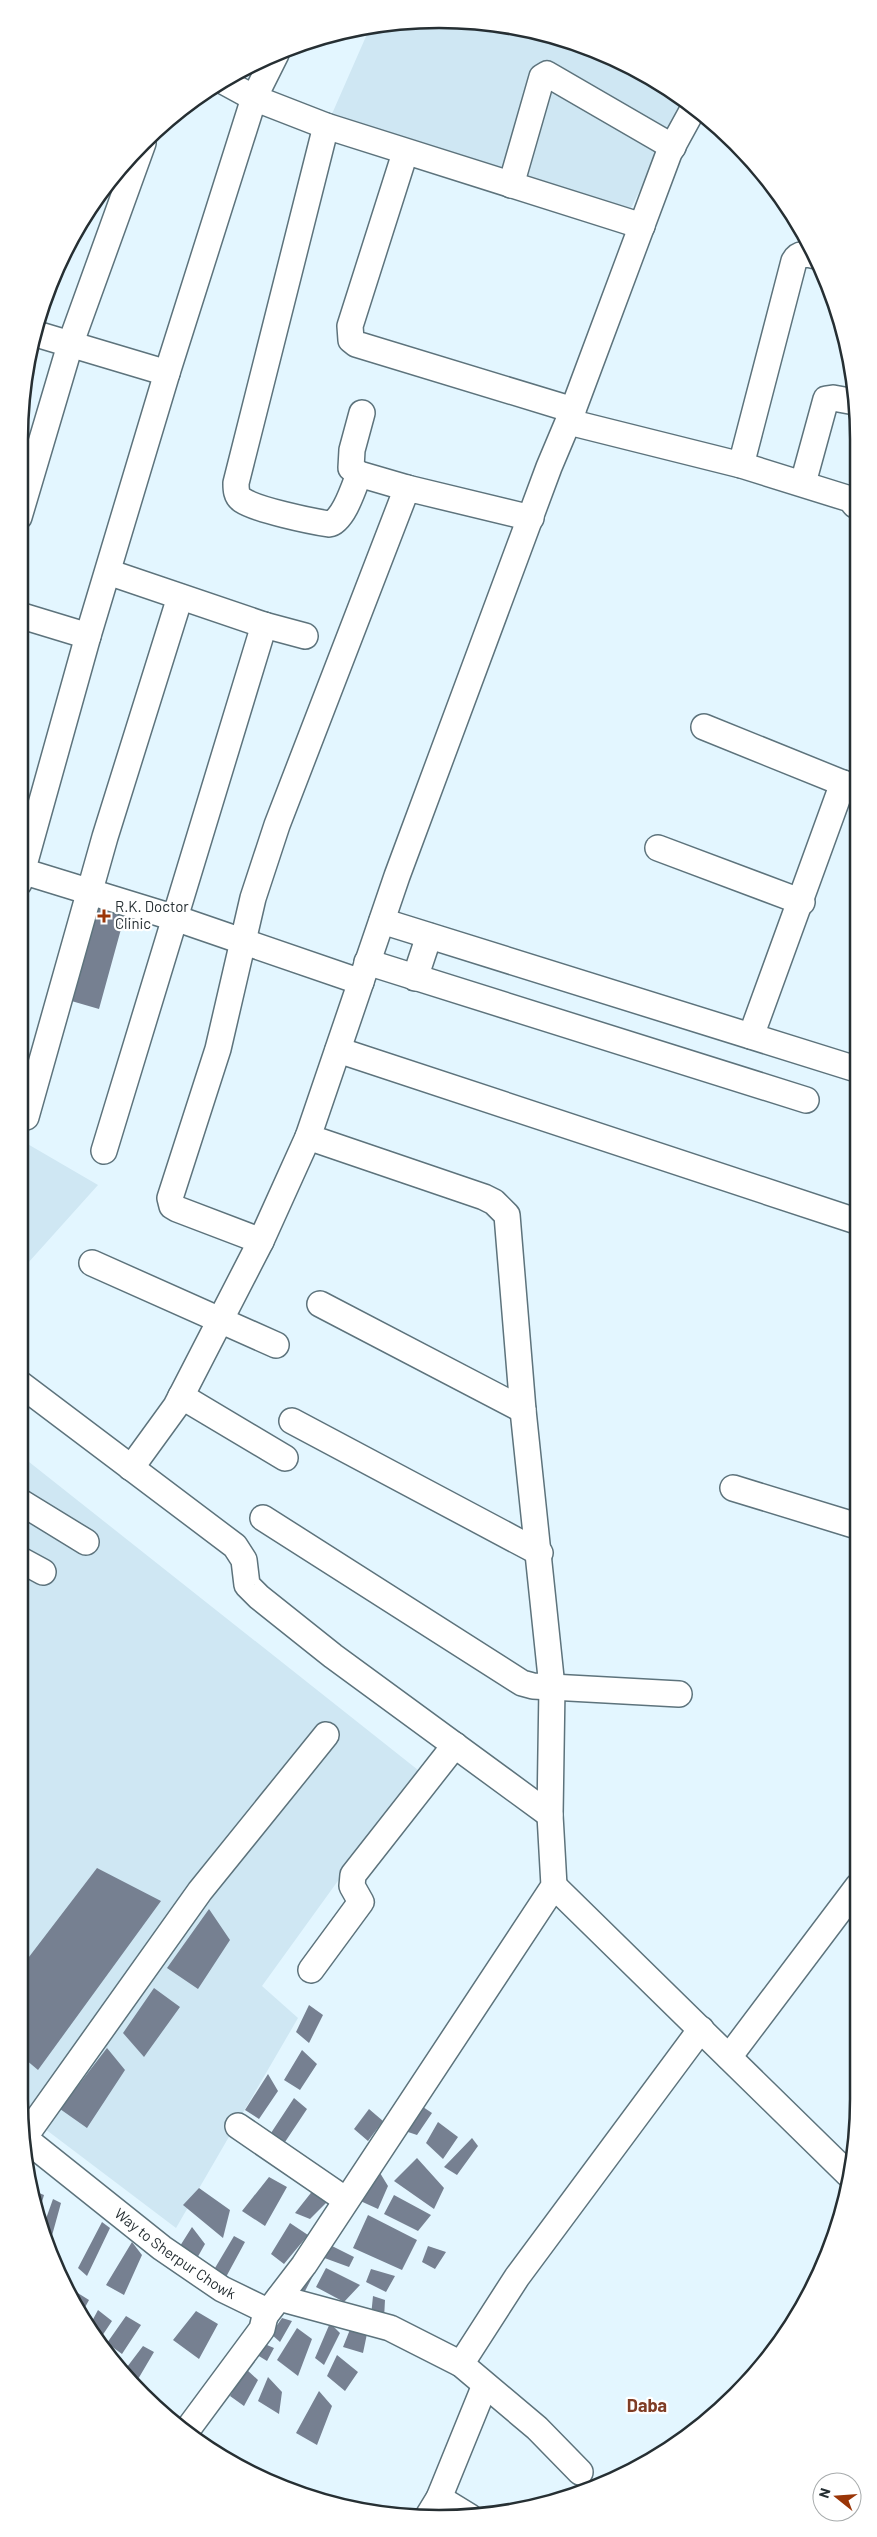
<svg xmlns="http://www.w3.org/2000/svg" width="877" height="2537" font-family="Barlow,sans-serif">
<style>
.built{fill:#cfe7f3}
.building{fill:#768091}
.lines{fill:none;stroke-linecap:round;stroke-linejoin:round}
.minor-casing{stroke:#5d737c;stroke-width:28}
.minor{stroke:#fff;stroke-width:25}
.poi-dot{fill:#9a3507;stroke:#fff;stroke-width:2}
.labels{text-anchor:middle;stroke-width:4.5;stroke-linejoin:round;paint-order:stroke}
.poi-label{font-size:15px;fill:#262f33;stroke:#fff;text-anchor:start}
.street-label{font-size:15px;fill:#262f33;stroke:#fff}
.quarter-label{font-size:18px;font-weight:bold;fill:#803d25;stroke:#fff}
.rim{fill:none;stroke:#262f33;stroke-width:2.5}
</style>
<rect width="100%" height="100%" fill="#e3f6ff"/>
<path class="built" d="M466,20l81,13 102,42 36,30 -9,14 -45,89 -303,-85 43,-98 12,-3z
M19,1139l79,46 -79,88z
M19,1454l399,316 -156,216 36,32 -122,210 -156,-118z"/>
<path class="building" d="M19,626l9,4 -9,29z
M96,903l30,8 -27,98 -31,-9z
M97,1868l64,33 -123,169 -19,-16v-84z
M209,1909l21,31 -32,49 -31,-21z
M154,1988l26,19 -36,50 -21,-24z
M309,2005l14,10 -14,28 -13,-11z
M107,2048l18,22 -38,58 -27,-19z
M302,2050l15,14 -17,26 -16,-10z
M268,2074l10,17 -19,28 -14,-9z
M294,2098l13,11 -24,36 -14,-9z
M420,2105l12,8 -15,22 -12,-4z
M369,2109l14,12 -15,20 -14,-12z
M438,2122l20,15 -15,22 -17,-16z
M472,2138l6,8 -21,29 -13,-8z
M417,2158l27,30 -10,21 -40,-28z
M377,2168l11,18 -10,23 -22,-10z
M269,2177l18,10 -22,39 -23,-15z
M199,2188l31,22 -7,28 -40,-33z
M29,2189l15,6 -6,21z
M314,2189l16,10 -20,20 -15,-6z
M394,2195l37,20 -13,16 -34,-17z
M53,2199l8,4 -13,47 -6,-20z
M368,2215l49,25 -15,30 -49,-22z
M102,2222l8,6 -23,48 -9,-8z
M290,2223l18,12 -24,29 -13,-10z
M192,2227l13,17 -9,16 -16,-14z
M234,2236l11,6 -19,35 -11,-9z
M132,2242l10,13 -18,40 -18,-10z
M326,2243l28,14 -5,10 -30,-11z
M428,2246l18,6 -11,17 -13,-7z
M317,2268l-14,27 -8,-8z
M326,2268l34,17 -16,17 -28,-15z
M371,2269l24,7 -9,16 -20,-10z
M73,2290l16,10 -6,11 -12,-19z
M373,2296l12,4 -1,19 -13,-3z
M98,2310l14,11 -12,18 -9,-16z
M196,2311l22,13 -19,35 -26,-19z
M126,2316l15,9 -19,29 -15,-11z
M282,2318l10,3 -12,21 -9,-8z
M353,2322l15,7 -5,24 -20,-6z
M330,2323l10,10 -16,32 -9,-7z
M297,2328l15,11 -14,37 -21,-16z
M260,2342l14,6 -7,13 -13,-8z
M143,2346l11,6 -20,34 -10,-15z
M337,2355l21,17 -13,19 -18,-15z
M246,2369l12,11 -14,26 -14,-10z
M268,2377l14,15 -3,22 -21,-13z
M319,2391l13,15 -15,39 -21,-12z"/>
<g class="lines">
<g class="minor-casing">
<g id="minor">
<path d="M221,80l33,18 72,28 316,100"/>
<path d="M326,126l-90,357c0,6 0,13 6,17 15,10 68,21 87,24 14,-2 25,-37 30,-50"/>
<path d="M405,153l-55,173 1,14 5,4 217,66"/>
<path d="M511,185l31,-108 5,-3 126,73"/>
<path d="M33,333l134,40"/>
<path d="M362,413l-10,37 -1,18 8,6 48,14"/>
<path d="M569,422l172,43 109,34 5,6"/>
<path d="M741,465l53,-204c5,-9 13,-7 22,-5"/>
<path d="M803,483l23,-84 7,-1 22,4"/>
<path d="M19,517l51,-172 73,-202"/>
<path d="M108,572l156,53 41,11"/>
<path d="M19,615l69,21"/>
<path d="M704,727l151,61"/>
<path d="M658,848l144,54"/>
<path d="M19,870l156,48 186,64"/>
<path d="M19,883l69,-247 79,-263 87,-275 22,-44"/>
<path d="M382,921l474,148"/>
<path d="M367,962l439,138"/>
<path d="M415,978l14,-42"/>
<path d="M751,1036l92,-253"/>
<path d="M338,1050l518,171"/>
<path d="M26,1117l79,-280 75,-240"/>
<path d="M104,1151l160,-526"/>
<path d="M261,1241l-84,-32 -5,-3 -2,-8 48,-149 35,-151 24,-73 130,-337 124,30"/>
<path d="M92,1263l184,82"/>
<path d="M320,1304l203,106"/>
<path d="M19,1383l216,163 9,14 3,25 12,12 74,59 217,159"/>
<path d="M181,1396l104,62"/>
<path d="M292,1421l248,132"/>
<path d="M131,1468l45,-62 85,-165 47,-104"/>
<path d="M733,1488l124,38"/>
<path d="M19,1501l67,41"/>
<path d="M263,1518l259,165 11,3 146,8"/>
<path d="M19,1559l24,13"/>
<path d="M554,1886l294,288"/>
<path d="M311,1970l50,-68 -9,-16 1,-11 102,-130"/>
<path d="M729,2057l129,-171"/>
<path d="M238,2126l108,74"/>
<path id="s1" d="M23,2137l139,111 60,41 39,19 4,8 -3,13 -77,104"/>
<path d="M24,2138l176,-247 126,-156"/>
<path d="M279,2298l111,30 71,36 76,64 43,44"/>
<path d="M265,2316l39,-51 250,-379 -4,-71 2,-128 -29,-277 -16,-195 -13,-13 -10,-5 -176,-60 89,-261 152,-409 24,-57 96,-257 23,-42"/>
<path d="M461,2364l56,-87 184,-248"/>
<path d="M439,2498l31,19"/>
<path d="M428,2516l11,-18 46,-113"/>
</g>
</g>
<use href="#minor" class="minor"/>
</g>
<path class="poi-dot" d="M101.5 908.5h5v5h5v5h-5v5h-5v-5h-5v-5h5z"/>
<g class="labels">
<g class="poi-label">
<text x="115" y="912">R.K. Doctor<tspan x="115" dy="17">Clinic</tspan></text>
</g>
<g class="street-label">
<text dy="5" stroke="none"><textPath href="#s1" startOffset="192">Way to Sherpur Chowk</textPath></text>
</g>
<g class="quarter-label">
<text x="647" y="2412">Daba</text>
</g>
</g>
<path d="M0 0H877V2537H0ZM439 28H439A411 411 0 0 1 850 439V2099A411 411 0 0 1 439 2510H439A411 411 0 0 1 28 2099V439A411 411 0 0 1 439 28Z" fill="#fff" fill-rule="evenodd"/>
<path class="rim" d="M439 28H439A411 411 0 0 1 850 439V2099A411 411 0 0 1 439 2510H439A411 411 0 0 1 28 2099V439A411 411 0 0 1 439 28Z"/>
<g transform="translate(837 2497) rotate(287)"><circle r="24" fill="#ffffff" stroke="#a8acad"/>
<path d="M0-4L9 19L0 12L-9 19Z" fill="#9a3507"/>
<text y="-8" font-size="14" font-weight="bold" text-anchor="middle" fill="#262f33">N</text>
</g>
</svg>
